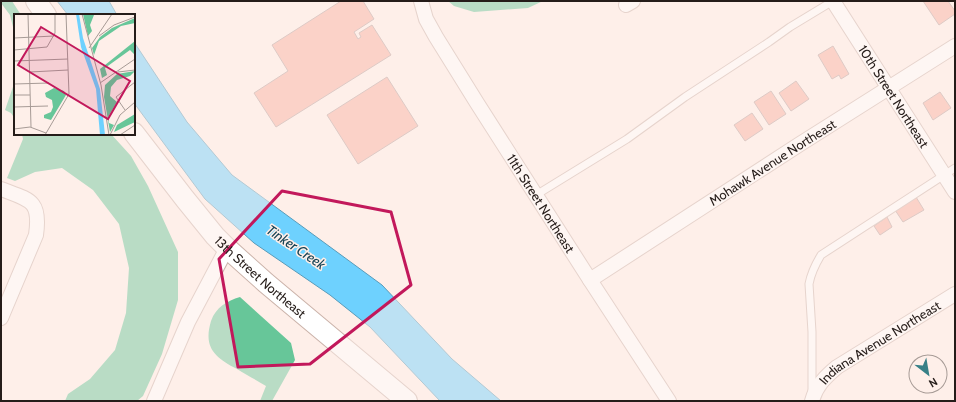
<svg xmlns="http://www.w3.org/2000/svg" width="956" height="402" font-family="Cabin,sans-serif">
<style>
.forest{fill:#67c699}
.water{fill:#6ed1fe;stroke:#589bb9}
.building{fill:#f9afa1;stroke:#b79e99}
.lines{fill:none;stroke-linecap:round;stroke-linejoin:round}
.lane-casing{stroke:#cbb3aa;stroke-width:9}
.street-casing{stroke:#cbb3aa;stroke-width:16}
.secondary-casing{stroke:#cbb3aa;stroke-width:22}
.lane{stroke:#fff;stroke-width:7}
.street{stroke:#fff;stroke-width:14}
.secondary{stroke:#fff;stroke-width:20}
.marked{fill:none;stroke:#c2185b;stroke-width:3;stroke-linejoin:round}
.labels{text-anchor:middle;stroke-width:3;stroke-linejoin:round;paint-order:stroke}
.street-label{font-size:13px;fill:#251c19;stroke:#feefe9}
.water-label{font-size:14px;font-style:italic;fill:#184456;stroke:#feefe9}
.inset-road{fill:none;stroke:#a79b96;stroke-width:1}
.view{fill:#c2185b;fill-opacity:0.15;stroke:#c2185b;stroke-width:2}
.inset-edge{fill:none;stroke:#251c19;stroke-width:2}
</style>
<rect width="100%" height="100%" fill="#feefe9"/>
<path class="forest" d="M1,1h11l9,14h-6v20l-5,-20 -9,-12z
M448,1h95l-15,7 -54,4 -20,-6z
M15,81v38l-4,-6 -6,-3z
M22,134h89l20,22 17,30 30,66v48l-16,54 -19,42 -6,5h-72l3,-7 22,-15 25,-29 11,-37 3,-45 -10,-44 -26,-34 -31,-22 -27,4 -20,9 -8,-3 16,-39z
M240,297l51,46 4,17 -23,41h-12l6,-15c-10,-6 -19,-11 -29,-17 -22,-12 -34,-21 -26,-48 5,-14 16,-20 29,-24z"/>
<path class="water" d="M57,1h52l8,14h-49z
M134,42l53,80 45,53 150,110 70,74 49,42h-61l-70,-74 -40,-32 -76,-52 -49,-44 -71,-96z"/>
<path class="building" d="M341,1h22l11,18 -20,13 4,7 3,-2 -2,-4 13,-8 19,30 -115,72 -22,-34 34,-22 -16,-26z
M923,1h25l7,10v3l-16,11z
M833,46l16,28 -8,5 -2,-4 -7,4 -14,-24z
M387,77l31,49 -60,38 -31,-49z
M796,81l13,18 -18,12 -12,-18z
M771,91l15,23 -17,11 -15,-23z
M940,92l11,16 -18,12 -10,-17z
M752,113l11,16 -18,12 -11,-16z
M916,197l8,13 -21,12 -8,-12z
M887,217l5,10 -12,8 -6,-9z"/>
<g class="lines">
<g class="lane-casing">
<path id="lane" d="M536,195l91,-56 58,-42 84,-55 21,-15 43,-26
M812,392v-60l-3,-48c2,-11 6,-19 12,-29l134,-87"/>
</g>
<g class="street-casing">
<g id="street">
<path id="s1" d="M421,1l5,18 10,18 41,66 113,177 79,121"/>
<path id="s2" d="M833,1l122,191"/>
<path d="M626,5l7,-4"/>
<path d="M1,189c29,11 40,11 35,46l-35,83"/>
<path id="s3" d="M590,280l210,-136 155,-98"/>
<path d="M154,401l34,-79 39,-74"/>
<path id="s4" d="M812,401c4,-15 13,-24 25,-34l118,-73"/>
</g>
</g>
<g class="secondary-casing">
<g id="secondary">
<path d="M36,1l10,14"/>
<path id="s5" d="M134,133l51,66 30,37 12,12 39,35 141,118"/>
</g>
</g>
<use href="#lane" class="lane"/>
<use href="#street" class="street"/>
<use href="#secondary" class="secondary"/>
</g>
<path d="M0 0H956V402H0ZM282,191l109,21 20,73 -101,79 -72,3 -19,-108z" fill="#feefe9" fill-opacity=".55" fill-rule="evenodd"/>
<path class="marked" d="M282,191l109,21 20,73 -101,79 -72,3 -19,-108z"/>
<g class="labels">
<g class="street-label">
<text dy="5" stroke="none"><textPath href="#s2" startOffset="113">10th Street Northeast</textPath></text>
<text dy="5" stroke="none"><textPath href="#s3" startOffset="217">Mohawk Avenue Northeast</textPath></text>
<text dy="5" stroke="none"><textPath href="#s1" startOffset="236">11th Street Northeast</textPath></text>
<text dy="5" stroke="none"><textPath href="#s5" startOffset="192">13th Street Northeast</textPath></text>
<text dy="5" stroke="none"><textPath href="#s4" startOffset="92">Indiana Avenue Northeast</textPath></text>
</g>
<g class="water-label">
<text transform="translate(296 247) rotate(34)" y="5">Tinker Creek</text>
</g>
</g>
<g transform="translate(14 14)">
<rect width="121" height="121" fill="#feefe9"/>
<path d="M69,0l11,1 -4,10 2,6 -4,5zM121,4v5l-14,3 -22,15 -5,14 -2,-7 8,-11 12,-9zM121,27v14l-5,-5 -25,18 2,7 -5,3 -2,-9zM121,57l-5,5 -13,4 -6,7 -1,9 7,6 -9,15 1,6 5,2 -4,7 -6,-35 1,-12 12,-11zM40,74l10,3 2,4 -15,25 -7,-2v-3l7,-3 2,-5 -1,-7 -6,-3 -1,-4zM121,100v8l-21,10 3,-7z" fill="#67c699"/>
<path d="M62,0h3l4,24 17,51 5,46h-5l-4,-46 -15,-42z" fill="#6ed1fe"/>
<path class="inset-road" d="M14,0l3,113M68,0l19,71 8,50M85,22l15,-11 21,-8M0,24l40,-2M75,34l23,-34M0,36l33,-3 8,-14v-19M0,47l54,-2M16,58l38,-2M104,58l17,-2M86,69l35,-24M0,70l35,-1M0,81h16M0,93l34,-1M111,96l-9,-13 19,-15M0,115l16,-2 16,6M31,121l24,-41 -3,-80M96,121l10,-20 15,-13M106,121l15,-10"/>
<path class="view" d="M27,13l89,54 -22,38 -90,-54z"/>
<rect width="121" height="121" class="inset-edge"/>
</g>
<rect width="956" height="402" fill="none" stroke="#251c19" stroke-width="4"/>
<g transform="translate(928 374) rotate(149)"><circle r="19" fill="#feefe9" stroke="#a79b96"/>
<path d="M0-3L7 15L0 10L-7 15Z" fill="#388087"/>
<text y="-6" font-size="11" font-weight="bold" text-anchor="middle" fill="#251c19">N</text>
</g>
</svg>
